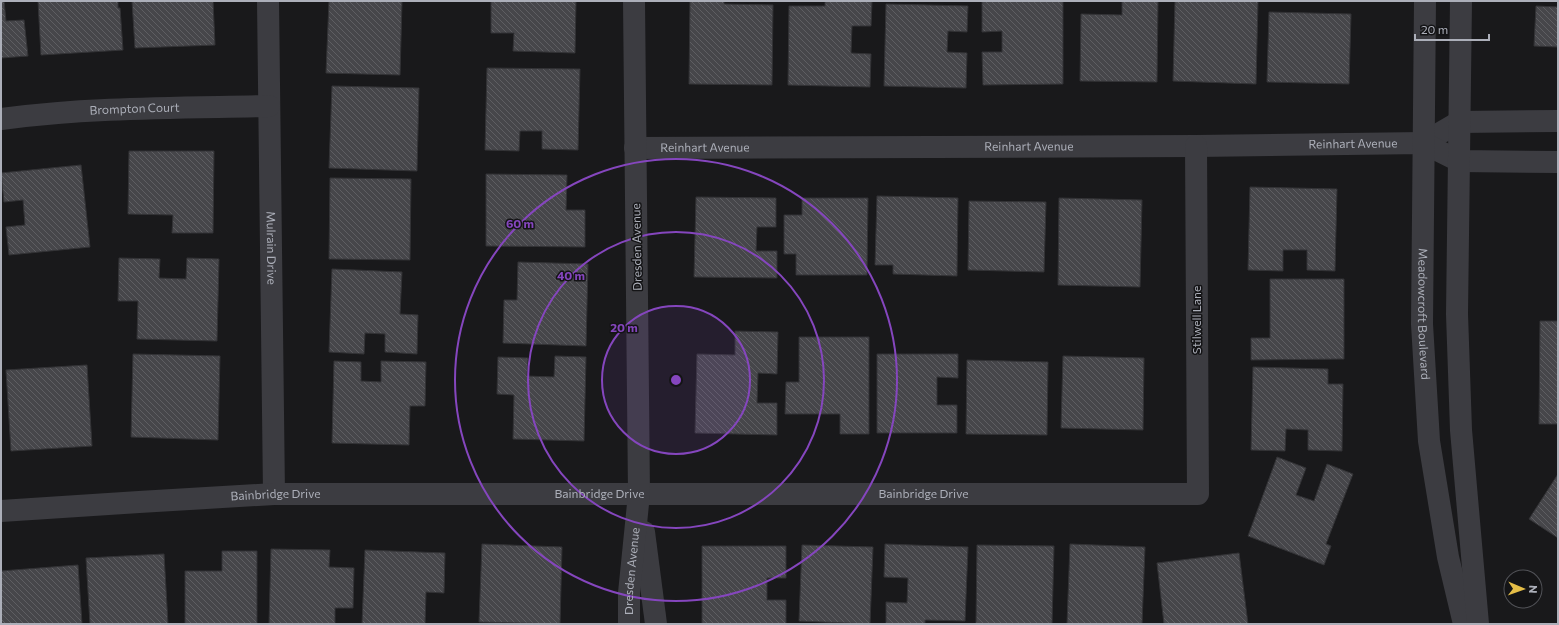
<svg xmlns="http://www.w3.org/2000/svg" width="1559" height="625" font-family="Commissioner,sans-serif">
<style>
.building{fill:url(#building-back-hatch);stroke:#333336}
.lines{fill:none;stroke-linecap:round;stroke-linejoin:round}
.minor{stroke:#3c3c41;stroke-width:22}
.tertiary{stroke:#3c3c41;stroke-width:22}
.ring{fill:none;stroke:#8546be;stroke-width:2}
.labels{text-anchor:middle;stroke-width:3;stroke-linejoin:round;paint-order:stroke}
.street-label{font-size:12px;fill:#acafb9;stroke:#141416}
.centre{fill:#8546be;stroke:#141416;stroke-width:2}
.ring-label{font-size:12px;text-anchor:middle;font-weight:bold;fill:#8546be;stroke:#141416;stroke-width:3;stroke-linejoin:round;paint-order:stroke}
</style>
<defs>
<pattern id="building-back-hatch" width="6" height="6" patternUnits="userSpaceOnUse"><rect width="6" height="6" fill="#46464a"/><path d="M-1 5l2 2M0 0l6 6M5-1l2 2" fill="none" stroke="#5e5e62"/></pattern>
</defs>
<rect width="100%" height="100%" fill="#19191b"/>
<path class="building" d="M1,1h3l2,20 18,-1 4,36 -27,2z
M38,1h80v7h2l3,42 -82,5z
M132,1h81l2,44 -80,3z
M329,1h73l-2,74 -74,-2z
M491,1h85l-1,52 -62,-2 1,-18h-23z
M690,1h34v3l49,1 -1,80 -83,-1z
M825,1h47l-1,25h-19l-1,27 20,1 -1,33 -82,-2 1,-79h36z
M982,1h81v83l-80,1 -1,-33h20v-21l-20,1z
M1122,1h36l-1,81 -77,-1 1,-67 41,1z
M1175,1h83l-2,83 -83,-3z
M1558,2v45l-24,-1 2,-40 22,1z
M886,4l82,2 -1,26 -19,-1 -1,21 20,1 -1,35 -82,-2z
M1269,12l82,2 -2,70 -82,-2z
M487,68l93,1 -2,81 -36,-1v-18h-22l-1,20 -34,-1z
M332,86l87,2 -2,83 -88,-3z
M129,151h85l-1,82h-41l1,-18 -45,-1z
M81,165l9,82 -81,8 -3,-28 19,-2 -2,-25 -19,2 -3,-29z
M486,174l81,1 -1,35h19v37l-99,-1z
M330,178l81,1 -1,81 -81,-1z
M1250,187l87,2 -2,82 -28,-1v-20h-24v21l-35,-1z
M877,196l81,2 -1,78 -64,-2v-9h-18z
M696,197l80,1v29h-19l-1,24h21v27l-83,-1z
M802,198h66l-1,77h-71v-21h-12v-39h18z
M1059,198l83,2 -2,87 -82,-2z
M969,201l77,1 -2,70 -76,-2z
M119,258l41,1 -1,19 27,1 1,-21 32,1 -2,82 -80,-2 1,-38h-20z
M518,262l70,2 -2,82 -83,-3 1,-43h13z
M332,269l70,3 -2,42 18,1 -1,39 -32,-2v-18l-20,-1 -1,21 -35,-2z
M1270,279h74v80l-93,1v-22h19z
M1540,321h18v103h-19z
M735,331l43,1 -1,42 -19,-1 -1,30h20v32l-82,-2 2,-79 38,1z
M799,337h70v97h-29v-20h-55l1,-32h13z
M133,354l87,2 -2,84 -87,-3z
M877,354h81v24l-21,-1v28h20v28h-80z
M555,356l31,1 -2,84 -71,-2 1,-44 -17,-1 1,-37 30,1 -1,18 27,1z
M1063,356l81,2 -1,72 -82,-2z
M967,360l81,2 -1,73 -81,-1z
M334,361l27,1v19l20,1v-21l45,1 -1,44h-15l-1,39 -77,-2z
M87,365l5,81 -81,5 -5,-81z
M1253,367l75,2v15h15l-1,67 -34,-1v-20l-22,-1 -1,22 -34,-1z
M1277,457l29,11 -10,27 18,6 13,-37 26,10 -27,70 5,2 -7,19 -76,-29z
M1558,474v64l-29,-19z
M482,544l80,3 -2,77 -81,-2z
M885,544l83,3 -3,74 -40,-1v4h-39v-22l21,1 1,-25 -24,-1z
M1070,544l75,3 -3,77h-75z
M802,545l71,2 -3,77 -71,-3z
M977,545l77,1 -2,78h-76z
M702,546h84v32h-19v22h19v24h-84z
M271,549l59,1 -1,17 25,1 -1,40h-18v16h-66z
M365,550l80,3 -1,40 -18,-1 -1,32h-63z
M222,551h35v73h-72v-53h37z
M1239,553l9,71h-84l-7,-61z
M164,554l4,70h-78l-4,-66z
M78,565l4,59h-81v-53z"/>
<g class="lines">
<g class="minor">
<path id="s1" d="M268,1l6,493"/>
<path id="s2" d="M1,119c89,-12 179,-11 268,-13"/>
<path d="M1423,143l36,-21 99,-1"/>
<path id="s3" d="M635,148l561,-2 227,-3 36,18 99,1"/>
<path id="s4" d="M1,511l138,-9 135,-8h924l-2,-348"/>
<path d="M644,532l12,92"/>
<path id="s5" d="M629,624v-31l10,-99 -5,-493"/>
</g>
<g class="tertiary">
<path id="s6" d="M1425,1l-3,323 7,117 19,116 16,67"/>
<path d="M1461,1l-4,313 4,116 17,194"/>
</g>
</g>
<circle cx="676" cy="380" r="74" fill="#8546be" fill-opacity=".12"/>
<g class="ring">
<circle cx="676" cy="380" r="74"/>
<circle cx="676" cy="380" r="148"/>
<circle cx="676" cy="380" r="221"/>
</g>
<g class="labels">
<g class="street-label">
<text dy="4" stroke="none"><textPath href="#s2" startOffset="134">Brompton Court</textPath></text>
<text dy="4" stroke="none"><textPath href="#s3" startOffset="718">Reinhart Avenue</textPath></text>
<text dy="4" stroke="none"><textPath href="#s3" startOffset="394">Reinhart Avenue</textPath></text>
<text dy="4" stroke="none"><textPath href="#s3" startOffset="70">Reinhart Avenue</textPath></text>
<text transform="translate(637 247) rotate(-91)" y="4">Dresden Avenue</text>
<text dy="4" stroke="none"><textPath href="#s1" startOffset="247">Mulrain Drive</textPath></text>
<text dy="4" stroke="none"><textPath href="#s6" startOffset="313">Meadowcroft Boulevard</textPath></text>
<text transform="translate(1197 320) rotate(-90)" y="4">Stilwell Lane</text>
<text dy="4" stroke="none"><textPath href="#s4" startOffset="599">Bainbridge Drive</textPath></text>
<text dy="4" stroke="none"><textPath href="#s4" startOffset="923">Bainbridge Drive</textPath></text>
<text dy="4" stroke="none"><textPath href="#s4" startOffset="275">Bainbridge Drive</textPath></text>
<text dy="4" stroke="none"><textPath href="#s5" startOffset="53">Dresden Avenue</textPath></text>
</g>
</g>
<circle cx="676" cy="380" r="6" class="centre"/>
<g class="ring-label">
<text x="520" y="228">60 m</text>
<text x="571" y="280">40 m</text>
<text x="624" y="332">20 m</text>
</g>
<rect width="1559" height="625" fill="none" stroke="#acafb9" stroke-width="4"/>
<g transform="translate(1523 589) rotate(92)"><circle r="19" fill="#141416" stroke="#515257"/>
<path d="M0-3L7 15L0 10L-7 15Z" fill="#e4bd47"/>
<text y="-6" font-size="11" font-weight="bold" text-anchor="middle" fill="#acafb9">N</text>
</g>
<path d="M1415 34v6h74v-6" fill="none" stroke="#acafb9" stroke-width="2"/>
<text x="1421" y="34" font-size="12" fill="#acafb9" stroke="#141416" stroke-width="3" paint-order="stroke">20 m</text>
</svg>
